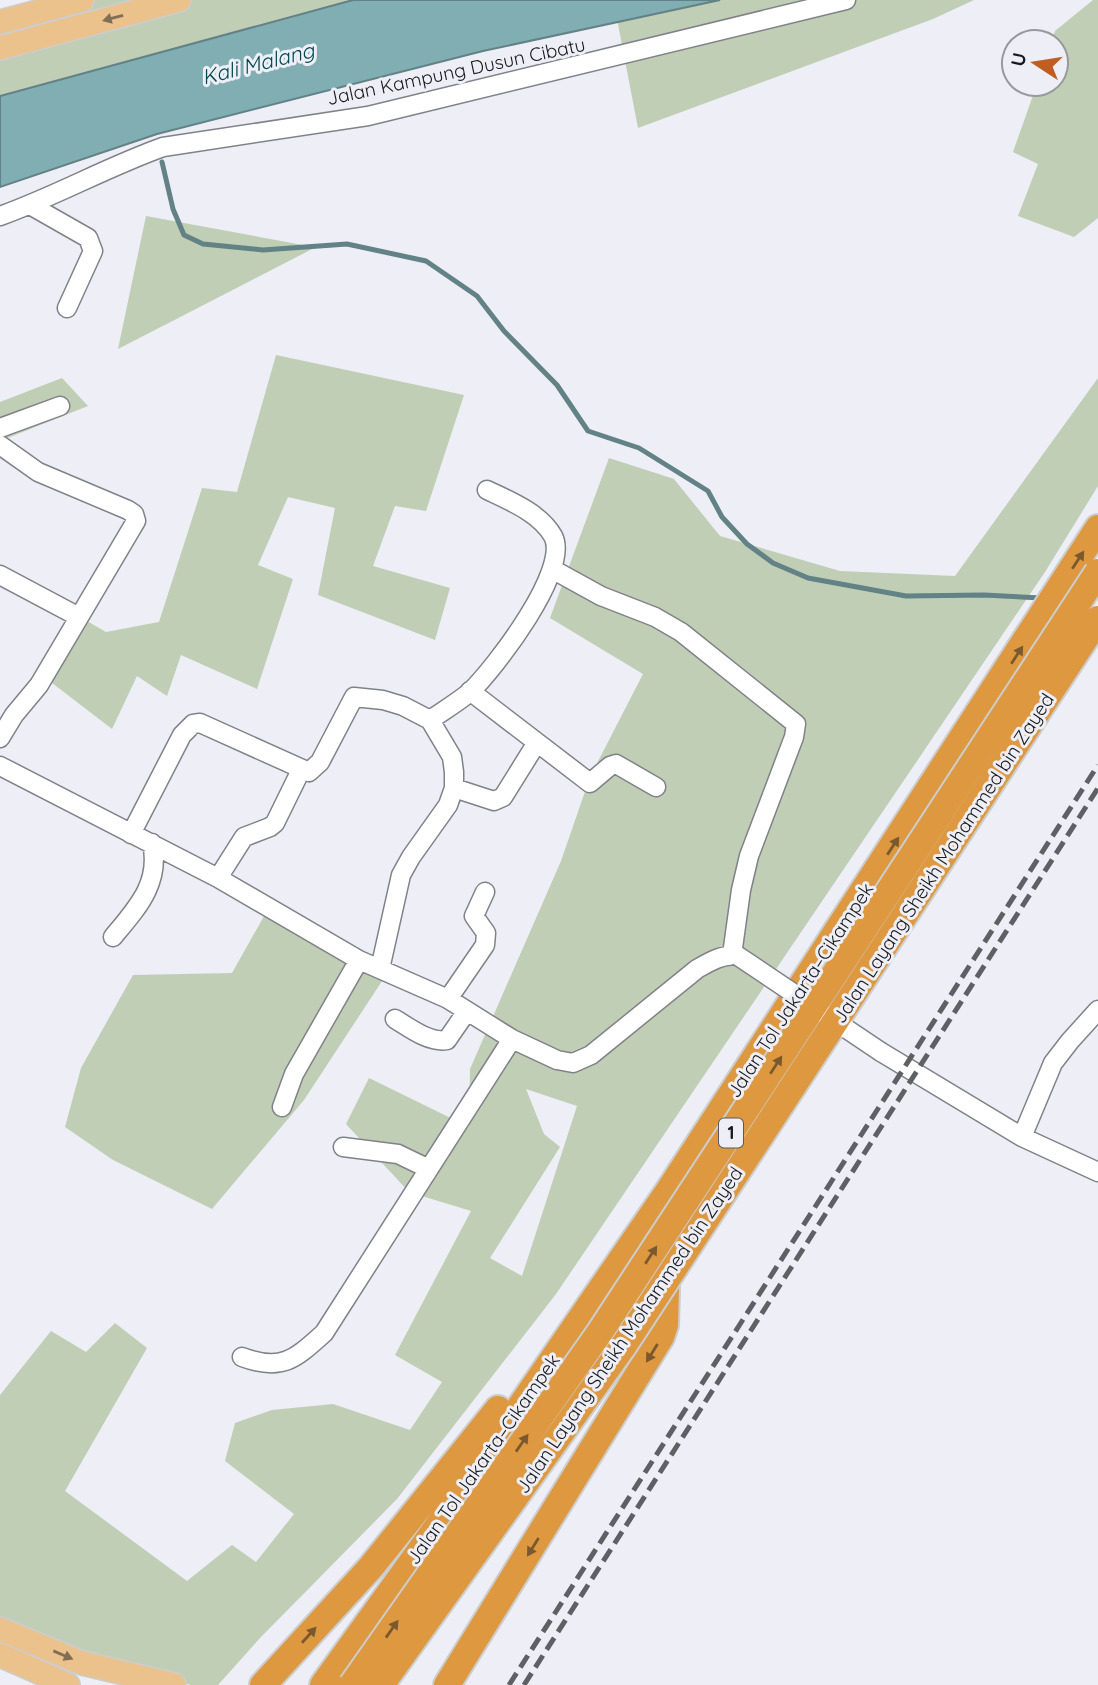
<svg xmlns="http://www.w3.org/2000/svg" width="1098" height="1685" font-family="Quicksand,sans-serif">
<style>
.green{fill:#bfceb5;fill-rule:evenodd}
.water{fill:#81aeb2;stroke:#628285;stroke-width:2}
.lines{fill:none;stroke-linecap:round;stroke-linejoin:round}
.stream{stroke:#628285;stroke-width:5}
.minor-casing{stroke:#818289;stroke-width:21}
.major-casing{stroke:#cccdcd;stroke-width:26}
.highway-casing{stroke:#cccdcd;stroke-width:30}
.minor{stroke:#fff;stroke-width:18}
.major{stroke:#ebc18c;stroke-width:23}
.highway{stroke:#dd9840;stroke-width:26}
.rail{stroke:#5f6064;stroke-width:5;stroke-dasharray:14 7;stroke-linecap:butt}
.minor-bridge-casing{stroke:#818289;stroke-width:21;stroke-linecap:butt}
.highway-bridge-casing{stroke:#cccdcd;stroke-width:30;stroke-linecap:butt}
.minor-bridge{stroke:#fff;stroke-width:18}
.highway-bridge{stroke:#dd9840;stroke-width:26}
.oneway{fill:#826e54}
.oneway2{fill:#7b592e}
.labels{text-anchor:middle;stroke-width:6;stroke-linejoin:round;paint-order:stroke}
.shield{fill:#edeef6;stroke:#595a5d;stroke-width:2}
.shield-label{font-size:18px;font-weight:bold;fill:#191a1c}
.street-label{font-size:19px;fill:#191a1c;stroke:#edeef6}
.water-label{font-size:21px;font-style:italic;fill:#00484e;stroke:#edeef6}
</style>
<rect width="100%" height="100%" fill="#edeef6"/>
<path class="green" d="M83,0h270l-353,96v-73z
M720,0h254l-41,19 -295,109 -21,-109z
M1093,0h5v218l-24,19 -56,-21 20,-52 -25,-12 24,-68h19v-42h-5l4,-11z
M146,216l162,30 8,1 -198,102z
M276,355l188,40 -38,116 -31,-5 -22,60 77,22 -15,52 -117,-45 17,-87 -47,-11 -30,68 35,14 -36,110 -76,-34 -14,41 -30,-20 -25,53 -69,-53 30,-63 33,19 53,-10 43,-134 35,4z
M62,378l26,28 -88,35v-39z
M1098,378v108l-53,86 -489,722 -159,205 -137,139 -42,47h-27l-117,-33 -74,-36v-221l51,-64 35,21 29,-29 32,25 -82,143 122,90 45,-36 24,17 38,-48 -69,-53 10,-38 37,-13 61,-6 77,26 32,-48 -47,-27 76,-144 -62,-19 -63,-68 23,-46 100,49 1,-58 91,-208 29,-84 53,-103 -93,-56 59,-160 65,21 46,57 120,35 115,5zM526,1089l51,17 -55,170 -32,-18 70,-111 -16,-13z
M268,909l116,69 -80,122 -92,109 -99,-49 -48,-33 16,-59 52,-93 99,-2z"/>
<path class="water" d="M353,0h367l-237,51 -326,83 -157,53v-91z"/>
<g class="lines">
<path class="stream" d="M162,162l11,47 11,26 19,9 60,6 84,-6 79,17 51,35 27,35 53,54 31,46 51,17 69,43 14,26 25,27 26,19 35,15 98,18 78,-1 58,3"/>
<g class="minor-casing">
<path id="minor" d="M30,205l58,33 5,13 -26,57
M0,216c56,-20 107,-49 163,-69l205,-31 478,-116
M0,428l60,-22
M0,445l38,27 90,38 6,4 2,7 -97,164 -25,30 -14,23
M552,569l49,27 54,21 26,15 115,92 -2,13 -45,119 -8,34 -9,65
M0,575l79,42
M470,691l120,92 20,-17 6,-2 40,23
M430,720c13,-9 28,-18 40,-28 25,-24 101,-123 83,-156 -13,-23 -43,-35 -66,-46
M0,766l218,112 141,82 89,39 64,40 45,21 16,3 18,-8 106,-86c12,-7 27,-16 41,-13
M454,788l40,13 9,-4 33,-53
M131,834l51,-99 11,-11 7,-1 109,49 11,-10 34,-65 29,3 20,6 27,14 22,37 2,15v16l-6,17 -37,52 -10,18 -21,94
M218,878l26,-41 26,-10 5,-4 26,-53
M113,937c24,-29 48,-54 39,-94
M448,999l37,-54 1,-12 -12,-17 11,-24
M395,1019c15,9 34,24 52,21l20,-29
M881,1052l141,85 76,35
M282,1107l12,-33 65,-114
M1022,1137l31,-74 17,-22 28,-31
M343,1147l55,7 31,15
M242,1357c40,15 53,2 82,-24l188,-294"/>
</g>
<g class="major-casing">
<path id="major" d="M0,22l82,-22
M0,48l179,-48
M0,1629l82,34 92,22
M0,1655l68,30"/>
</g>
<g class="highway-casing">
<path id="highway" d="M263,1685l108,-118 127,-158
M323,1685l122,-169 224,-326 429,-662
M447,1685l214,-348 4,-12 1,-37"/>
</g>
<use href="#minor" class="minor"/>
<use href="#major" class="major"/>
<use href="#highway" class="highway"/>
<path class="rail" d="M509,1685l589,-920
M524,1685l574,-897"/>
<g class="minor-bridge-casing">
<path id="minor-bridge" d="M738,956l143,96"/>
</g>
<g class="highway-bridge-casing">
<path id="highway-bridge" d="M352,1685l248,-353 498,-760
M381,1685l243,-340 474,-726"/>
</g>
<use href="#minor-bridge" class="minor-bridge"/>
<use href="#highway-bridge" class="highway-bridge"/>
</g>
<defs><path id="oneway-solid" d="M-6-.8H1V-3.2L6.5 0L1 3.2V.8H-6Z" transform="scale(1.75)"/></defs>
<g class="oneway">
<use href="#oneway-solid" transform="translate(113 18) rotate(165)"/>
<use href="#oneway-solid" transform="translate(63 1655) rotate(23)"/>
</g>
<g class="oneway2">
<use href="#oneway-solid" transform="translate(1078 560) rotate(-57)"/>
<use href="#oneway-solid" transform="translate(1017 655) rotate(-57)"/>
<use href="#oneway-solid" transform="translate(893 846) rotate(-57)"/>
<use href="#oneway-solid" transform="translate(776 1065) rotate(-57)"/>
<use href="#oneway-solid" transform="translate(651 1255) rotate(-57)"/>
<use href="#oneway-solid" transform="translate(652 1353) rotate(122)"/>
<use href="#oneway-solid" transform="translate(522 1443) rotate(-55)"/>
<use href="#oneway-solid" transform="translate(533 1547) rotate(122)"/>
<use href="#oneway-solid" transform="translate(392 1629) rotate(-55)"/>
<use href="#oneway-solid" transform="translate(309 1635) rotate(-48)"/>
</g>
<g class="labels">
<rect class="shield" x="719" y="1118.5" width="24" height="29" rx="5"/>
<g class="shield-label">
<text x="731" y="1139">1</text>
</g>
<g class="street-label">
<text transform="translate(456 71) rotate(-12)" y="7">Jalan Kampung Dusun Cibatu</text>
<text transform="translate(943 858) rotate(-57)" y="7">Jalan Layang Sheikh Mohammed bin Zayed</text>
<text transform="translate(800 990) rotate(-57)" y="7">Jalan Tol Jakarta–Cikampek</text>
<text transform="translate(629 1330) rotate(-56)" y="7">Jalan Layang Sheikh Mohammed bin Zayed</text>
<text transform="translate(483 1459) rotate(-55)" y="7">Jalan Tol Jakarta–Cikampek</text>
</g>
<g class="water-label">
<text transform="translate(258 64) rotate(-14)" y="7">Kali Malang</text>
</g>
</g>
<g transform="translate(1035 63) rotate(282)"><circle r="33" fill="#edeef6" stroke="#98999f" stroke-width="2"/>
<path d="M0-5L12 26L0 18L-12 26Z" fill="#bf5d22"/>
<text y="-10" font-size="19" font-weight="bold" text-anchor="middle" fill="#191a1c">U</text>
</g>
</svg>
